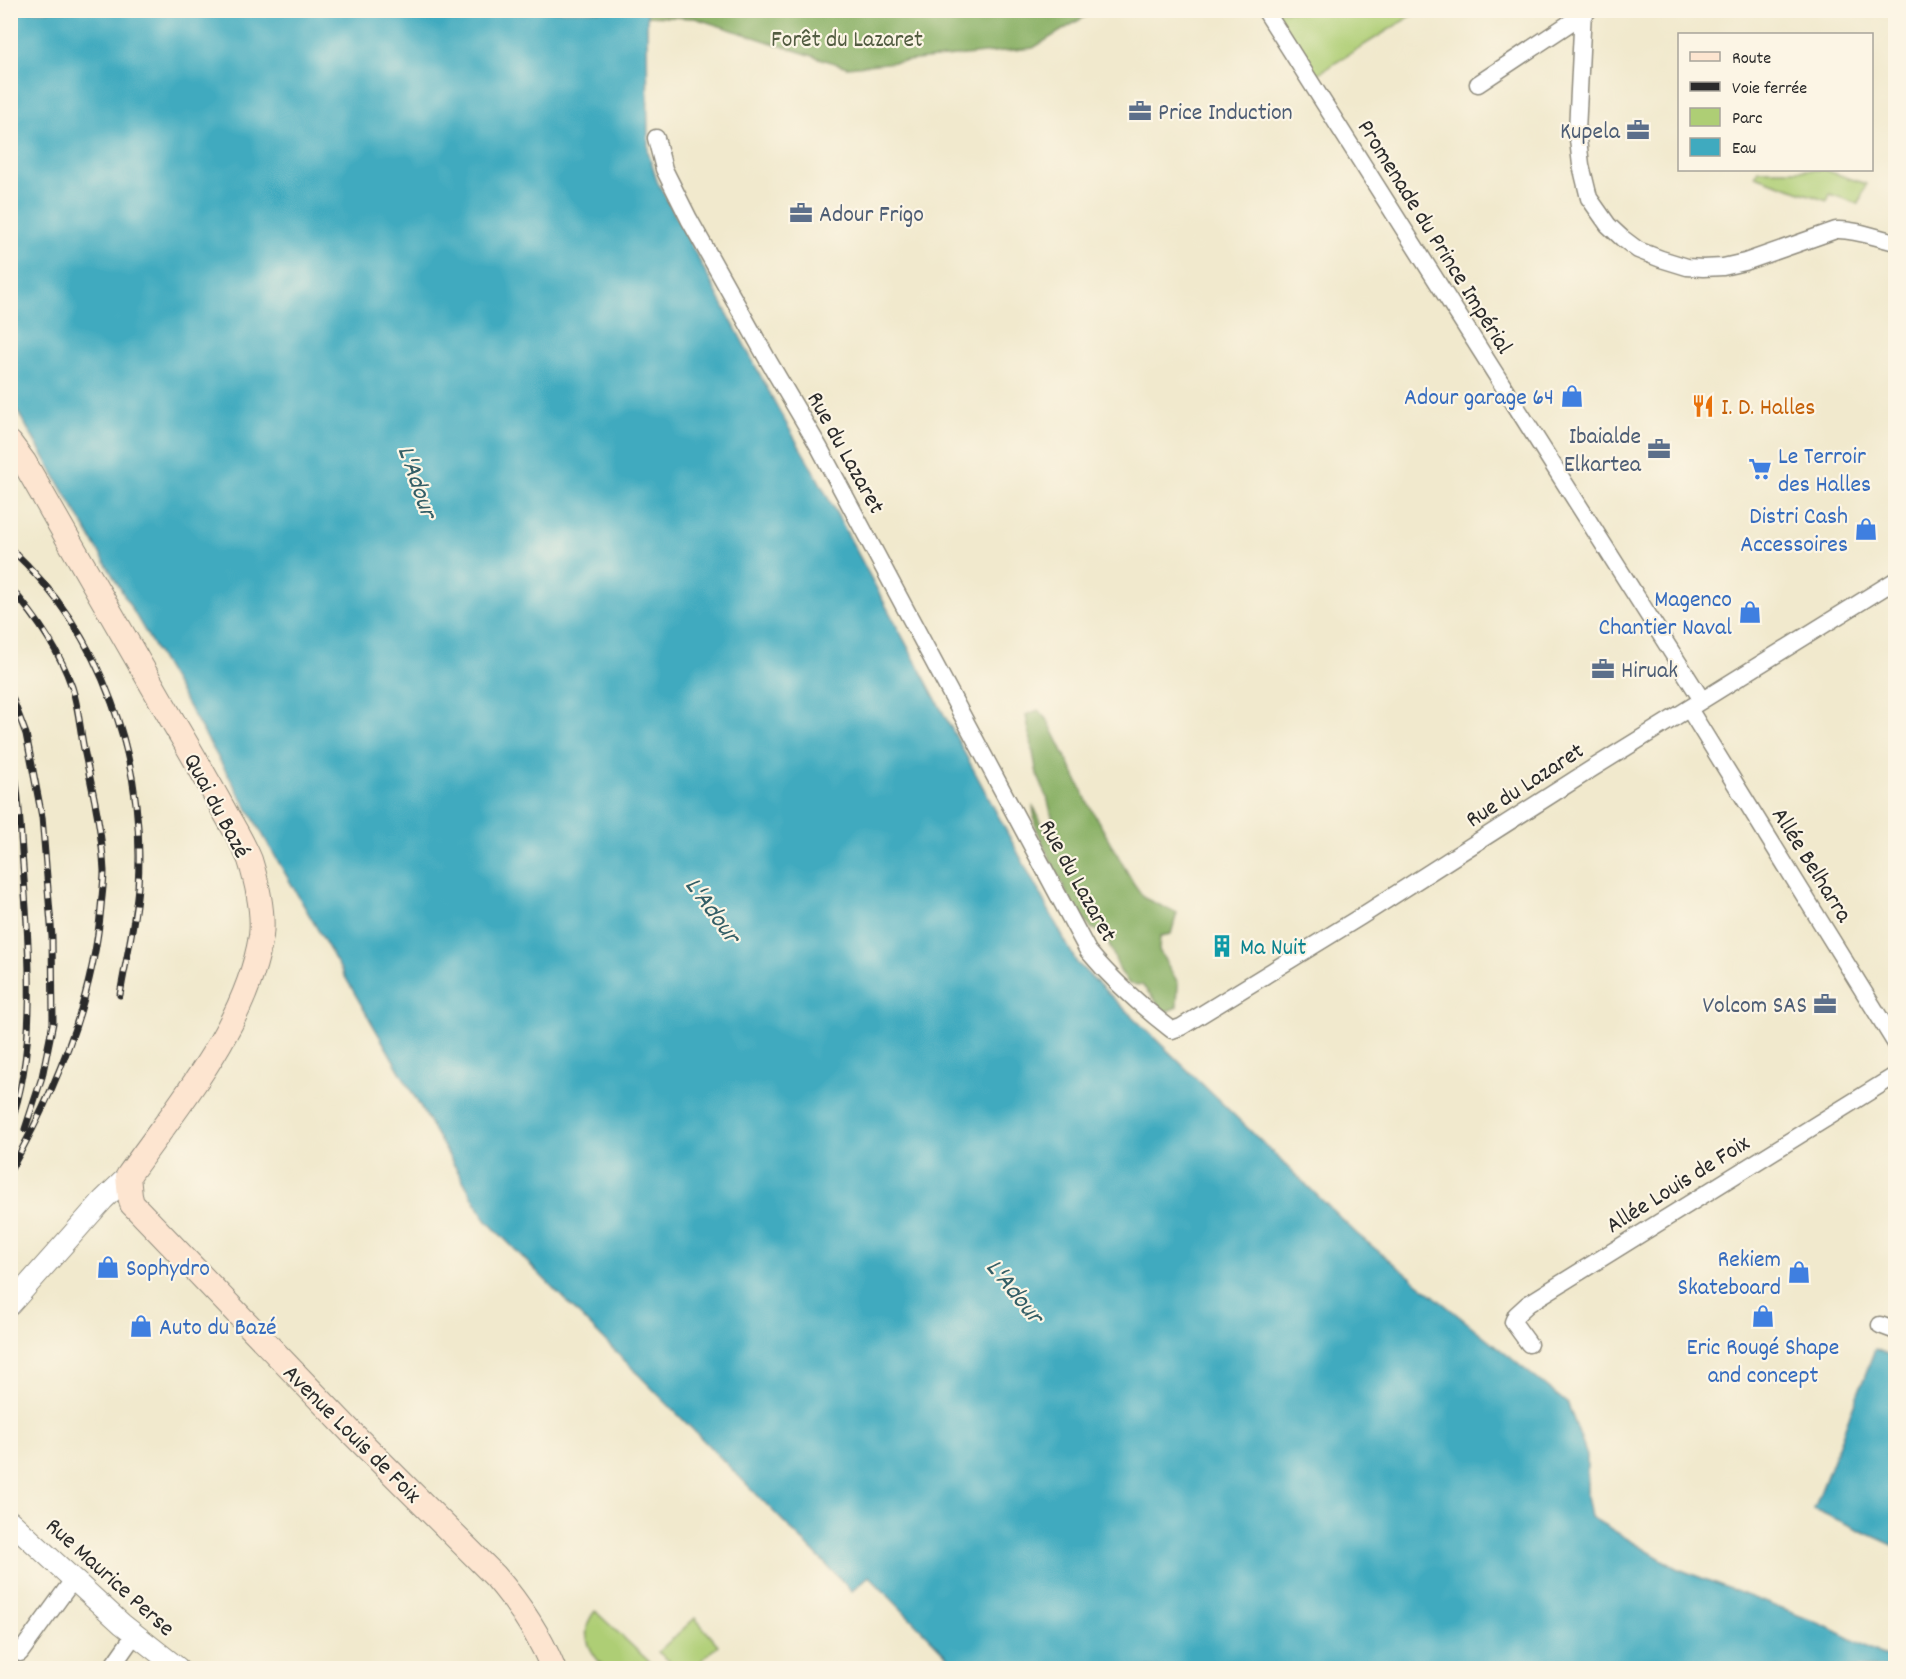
<svg xmlns="http://www.w3.org/2000/svg" width="1906" height="1679" font-family="Dekko,sans-serif">
<style>
.green{fill:#aece75;stroke:#6c7c50;stroke-width:1.5}
.forest{fill:#8ab166;stroke:#5a6e48;stroke-width:1.5}
.water{fill:#3faabf;stroke:#356a75;stroke-width:1.5}
.lines{fill:none;stroke-linecap:round;stroke-linejoin:round}
.minor-casing{stroke:#8e8a7c;stroke-width:19}
.tertiary-casing{stroke:#8e8a7c;stroke-width:23}
.secondary-casing{stroke:#8e8a7c;stroke-width:26}
.minor{stroke:#fff;stroke-width:16}
.tertiary{stroke:#fff;stroke-width:21}
.secondary{stroke:#fde5d0;stroke-width:24}
.rail-casing{stroke:#2b2b2b;stroke-width:7}
.rail{stroke:#fcf5e5;stroke-width:4.5;stroke-dasharray:14;stroke-linecap:butt}
.labels{text-anchor:middle;stroke-width:4.5;stroke-linejoin:round;paint-order:stroke}
.park-label{font-size:24px;fill:#525c41;stroke:#fcf5e5}
.service-label{font-size:24px;fill:#4e5e75;stroke:#fcf5e5;text-anchor:start}
.street-label{font-size:24px;fill:#2b2b2b;stroke:#fcf5e5}
.shop-label{font-size:24px;fill:#366cbe;stroke:#fcf5e5;text-anchor:end}
.food-label{font-size:24px;fill:#c56008;stroke:#fcf5e5;text-anchor:start}
.culture-label{font-size:24px;fill:#0d838f;stroke:#fcf5e5;text-anchor:start}
.water-label{font-size:26px;font-style:italic;fill:#335e66;stroke:#fcf5e5}
</style>
<rect width="100%" height="100%" fill="#fcf5e5"/>
<filter id="ink" filterUnits="userSpaceOnUse"><feTurbulence type="fractalNoise" baseFrequency=".0167" numOctaves="2"/><feDisplacementMap in="SourceGraphic" scale="12" xChannelSelector="R" yChannelSelector="G"/><feConvolveMatrix kernelMatrix="1 2 1 2 8 2 1 2 1" color-interpolation-filters="sRGB"/></filter>
<filter id="wash" filterUnits="userSpaceOnUse"><feTurbulence type="fractalNoise" baseFrequency=".008" numOctaves="4" result="noise"/><feDisplacementMap in="SourceGraphic" scale="24" xChannelSelector="R" yChannelSelector="G"/><feGaussianBlur stdDeviation="1.35" result="paint"/><feColorMatrix in="noise" values="0 0 0 0 0 0 0 0 0 0 0 0 0 0 0 0 0 1.4 0 .05"/><feComposite in="paint" operator="in"/></filter>
<g filter="url(#wash)">
<rect width="100%" height="100%" fill="#f1e9cd"/>
<path class="green" d="M1274,11h145l-103,64z
M1758,170h67l41,14 -7,20 -29,-10 -3,7 -72,-25z
M595,1611l61,57h-51c-16,-16 -27,-36 -10,-57z
M695,1618l23,27 -24,23 -17,-1 -19,-15z"/>
<path class="forest" d="M647,10h447v1l-61,37 -186,19 -152,-49 -48,-2z
M1038,710l9,9 42,86 45,79 10,14 33,15 -6,21 -11,2 -1,14 19,33 -1,24 -12,5 -23,-27 -13,-1 -9,-13 -15,-37 -14,-6 -17,-20 -29,-59 -10,-25 -2,-19 15,33 12,9 -13,-50 -10,-23 -11,-59z"/>
<path class="water" d="M10,11h637l1,141 9,29 124,233 37,65 259,484 280,271 211,170 19,52v40l4,21 85,51 150,58 69,35v7h-936l-90,-92 -17,15 -366,-371 -475,-820z
M1875,1349l20,8v189l-81,-37z"/>
</g>
<g filter="url(#ink)">
<g class="lines">
<g class="minor-casing">
<path id="minor" d="M1265,10l437,690
M1583,10l-6,121 4,34 8,33 19,27 14,13 16,12 23,9 26,8 16,1 20,-1 22,-5 91,-32c20,-1 40,8 60,12
M1478,84l110,-73
M656,138l8,31 25,50 80,143 50,85 269,504c25,30 53,55 84,79l9,-3 179,-110 233,-149 303,-188
M1689,709l207,335
M1880,1325l16,6
M1529,1344l-16,-22 3,-7 12,-11 368,-229
M10,1647l10,6 53,-73
M111,1668l24,-34"/>
</g>
<g class="tertiary-casing">
<path id="tertiary" d="M10,1305l93,-105 25,-24
M10,1521l112,103 56,44"/>
</g>
<g class="secondary-casing">
<path id="secondary" d="M10,443l14,19c50,88 101,176 151,263 18,30 35,60 52,91 8,14 17,29 23,44 7,23 14,52 11,76 -14,89 -83,169 -133,240l2,20 2,8 7,7 213,222 143,143c24,28 44,58 58,92"/>
</g>
<use href="#minor" class="minor"/>
<use href="#tertiary" class="tertiary"/>
<use href="#secondary" class="secondary"/>
<g class="rail-casing">
<path id="rail" d="M10,548c93,86 136,213 128,339 -3,36 -12,72 -18,108
M10,587c26,30 49,62 62,100 7,21 8,45 13,67 8,38 17,77 19,117 0,11 -2,24 -3,36 -8,93 -45,183 -91,264
M10,692l16,42 16,83 10,120 1,86 -11,54 -17,52
M10,748c9,39 10,78 13,118 6,80 15,183 -13,259
M10,887l4,138 -4,25"/>
</g>
<use href="#rail" class="rail"/>
</g>
</g>
<defs>
<g id="office-bare" transform="scale(1.8)"><path d="M-6-3h4V-5.5h4V-3h4V5H-6ZM-1-4.5V-3h2v-1.5ZM-6 0V1H6V0Z" fill="#5c6f8a" stroke="#fcf5e5" stroke-width="2.5" paint-order="stroke"/></g>
<g id="shop-bare" transform="scale(1.8)"><path d="M-5-2.5h2.3a2.7 3.5 0 0 1 5.4 0H5L5.5 6h-11ZM-1.5-2.5h3a1.5 2.3 0 0 0-3 0Z" fill="#3f7fe0" stroke="#fcf5e5" stroke-width="2.5" paint-order="stroke"/></g>
<g id="restaurant-bare" transform="scale(1.8)"><path d="M-5-6h1v4h1v-4h1v4h1v-4h1v5L-1.5 .5V6h-2V.5L-5-1ZM5-6V6H3V1.5H1.5Q1.5-4 5-6Z" fill="#e8710a" stroke="#fcf5e5" stroke-width="2.5" paint-order="stroke"/></g>
<g id="supermarket-bare" transform="scale(1.8)"><path d="M-6-5.5h2.5l.6 2H6L4.5 2H-2.5L-4.4-4H-6ZM-1.5 3.2a1.3 1.3 0 1 0 .1 0ZM3 3.2a1.3 1.3 0 1 0 .1 0Z" fill="#3f7fe0" stroke="#fcf5e5" stroke-width="2.5" paint-order="stroke"/></g>
<g id="building-bare" transform="scale(1.8)"><path d="M-4-6H4V6H1V3H-1V6H-4ZM-2.5-4.3h1.7v1.8h-1.7ZM.8-4.3h1.7v1.8H.8ZM-2.5-1h1.7V.8h-1.7ZM.8-1h1.7V.8H.8Z" fill="#0f9aa8" stroke="#fcf5e5" stroke-width="2.5" paint-order="stroke"/></g>
</defs>
<g fill-rule="evenodd">
<use href="#office-bare" x="1140" y="111"/>
<use href="#office-bare" x="1638" y="130"/>
<use href="#office-bare" x="801" y="213"/>
<use href="#shop-bare" x="1572" y="396"/>
<use href="#restaurant-bare" x="1703" y="406"/>
<use href="#office-bare" x="1659" y="449"/>
<use href="#supermarket-bare" x="1760" y="469"/>
<use href="#shop-bare" x="1866" y="529"/>
<use href="#shop-bare" x="1750" y="612"/>
<use href="#office-bare" x="1603" y="669"/>
<use href="#building-bare" x="1222" y="946"/>
<use href="#office-bare" x="1825" y="1004"/>
<use href="#shop-bare" x="108" y="1267"/>
<use href="#shop-bare" x="1799" y="1272"/>
<use href="#shop-bare" x="1763" y="1316"/>
<use href="#shop-bare" x="141" y="1326"/>
</g>
<g class="labels">
<g class="park-label">
<text x="847" y="46">Forêt du Lazaret</text>
</g>
<g class="service-label">
<text x="1158" y="119">Price Induction</text>
<text x="1620" y="138" text-anchor="end">Kupela</text>
<text x="819" y="221">Adour Frigo</text>
<text x="1641" y="443" text-anchor="end">Ibaialde<tspan x="1641" dy="28">Elkartea</tspan></text>
<text x="1621" y="677">Hiruak</text>
<text x="1807" y="1012" text-anchor="end">Volcom SAS</text>
</g>
<g class="street-label">
<text transform="translate(1436 236) rotate(58)" y="8">Promenade du Prince Impérial</text>
<text transform="translate(847 452) rotate(61)" y="8">Rue du Lazaret</text>
<text transform="translate(1524 784) rotate(-33)" y="8">Rue du Lazaret</text>
<text transform="translate(218 805) rotate(62)" y="8">Quai du Bazé</text>
<text transform="translate(1813 864) rotate(58)" y="8">Allée Belharra</text>
<text transform="translate(1079 880) rotate(61)" y="8">Rue du Lazaret</text>
<text transform="translate(1677 1183) rotate(-32)" y="8">Allée Louis de Foix</text>
<text transform="translate(353 1433) rotate(45)" y="8">Avenue Louis de Foix</text>
<text transform="translate(111 1576) rotate(42)" y="8">Rue Maurice Perse</text>
</g>
<g class="shop-label">
<text x="1554" y="404">Adour garage 64</text>
<text x="1778" y="463" text-anchor="start">Le Terroir<tspan x="1778" dy="28">des Halles</tspan></text>
<text x="1848" y="523">Distri Cash<tspan x="1848" dy="28">Accessoires</tspan></text>
<text x="1732" y="606">Magenco<tspan x="1732" dy="28">Chantier Naval</tspan></text>
<text x="1781" y="1266">Rekiem<tspan x="1781" dy="28">Skateboard</tspan></text>
<text x="126" y="1275" text-anchor="start">Sophydro</text>
<text x="159" y="1334" text-anchor="start">Auto du Bazé</text>
<text x="1763" y="1354" text-anchor="middle">Eric Rougé Shape<tspan x="1763" dy="28">and concept</tspan></text>
</g>
<g class="food-label">
<text x="1721" y="414">I. D. Halles</text>
</g>
<g class="culture-label">
<text x="1240" y="954">Ma Nuit</text>
</g>
<g class="water-label">
<text transform="translate(419 481) rotate(71)" y="9">L'Adour</text>
<text transform="translate(714 909) rotate(54)" y="9">L'Adour</text>
<text transform="translate(1016 1290) rotate(51)" y="9">L'Adour</text>
</g>
</g>
<rect width="1906" height="1679" fill="none" stroke="#fcf5e5" stroke-width="36"/>
<rect x="1678" y="33" width="195" height="138" fill="#fcf5e5" stroke="#a8a49b" stroke-width="1.5"/>
<rect x="1690" y="52" width="30" height="9" fill="#fde5d0" stroke="#a8a49b" stroke-width="1.5"/>
<text x="1732" y="63" font-size="18" fill="#2b2b2b">Route</text>
<rect x="1690" y="82" width="30" height="9" fill="#2b2b2b" stroke="#a8a49b" stroke-width="1.5"/>
<text x="1732" y="93" font-size="18" fill="#2b2b2b">Voie ferrée</text>
<rect x="1690" y="108" width="30" height="18" fill="#aece75" stroke="#a8a49b" stroke-width="1.5"/>
<text x="1732" y="123" font-size="18" fill="#2b2b2b">Parc</text>
<rect x="1690" y="138" width="30" height="18" fill="#3faabf" stroke="#a8a49b" stroke-width="1.5"/>
<text x="1732" y="153" font-size="18" fill="#2b2b2b">Eau</text>
</svg>
